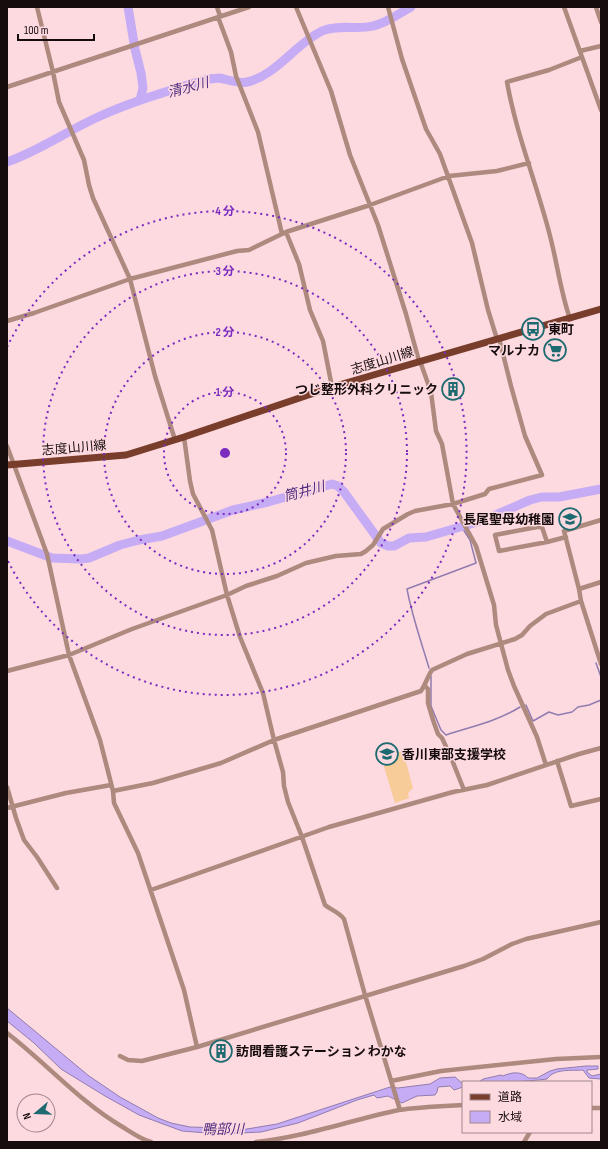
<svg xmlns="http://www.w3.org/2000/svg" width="608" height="1149" font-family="'Sofia Sans Condensed','Noto Sans JP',sans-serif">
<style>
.green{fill:#f8cc99}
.water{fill:#c6acf5;stroke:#917caf}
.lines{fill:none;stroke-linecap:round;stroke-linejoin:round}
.stream{stroke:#917caf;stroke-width:1.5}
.river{stroke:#c6acf5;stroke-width:9}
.minor{stroke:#ad897e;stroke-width:4.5}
.primary{stroke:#793e2b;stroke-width:7}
.ring{fill:none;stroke:#7b2cbf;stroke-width:2;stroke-dasharray:2 4}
.labels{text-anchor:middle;stroke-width:3;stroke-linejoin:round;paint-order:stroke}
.poi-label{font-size:13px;font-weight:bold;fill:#160b0d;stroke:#fdd9e0;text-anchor:start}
.street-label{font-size:13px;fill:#160b0d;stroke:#fdd9e0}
.water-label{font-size:14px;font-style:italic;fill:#522e81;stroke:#fdd9e0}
.centre{fill:#7b2cbf;stroke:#fdd9e0;stroke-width:2}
.ring-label{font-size:12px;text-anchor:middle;font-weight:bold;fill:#7b2cbf;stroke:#fdd9e0;stroke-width:3;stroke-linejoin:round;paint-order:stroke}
</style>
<rect width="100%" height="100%" fill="#fdd9e0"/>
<path class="green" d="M403,751l10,37 -5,5 1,5 -14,5 -11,-36 4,-12z"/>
<path class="water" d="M7,1008l82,68 31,21 38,21 13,5 19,4 36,1 5,2 16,-1 30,-5 113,-37 8,1 32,-4 10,-6 15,-1 8,7v3l-9,3 -4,-4 -12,1 -1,5 -2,3 -18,1 -15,7 -14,-7 -11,2 -3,-3 -17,5 -59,23 -37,9 -41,2 -38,-3 -43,-16 -34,-19 -44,-27 -27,-26 -27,-22z
M586,1066h12v3l-11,1v2l5,4 9,-2v5l-12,-1 -6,-8c-12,1 -28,-2 -36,9 -23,3 -45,3 -68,3l4,-3 18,-4 2,1c8,-4 19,-5 25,2h9l13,-7 7,-2z"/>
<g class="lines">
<path class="stream" d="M596,663l5,14
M429,668c-8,-27 -17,-52 -22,-79l69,-26 -6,-23 -9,-14
M431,676v30l10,24 5,5c24,-8 52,-14 74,-28
M526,705l7,16 16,-9 9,3 14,-3 6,-5 11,-2 12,-5"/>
<path class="river" d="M128,7l7,42 6,24 2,15 -3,12
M7,162c32,-11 60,-31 91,-45 35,-16 73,-27 110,-38 4,0 8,-1 12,-1 9,2 18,6 27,4 30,-7 48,-38 75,-51 16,-7 35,-1 51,-5 14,-3 25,-12 38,-19
M7,541l45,17 29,1 8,-1 31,-13 19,-5 23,-4 71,-26 35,-8 64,-18 6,2 6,6 37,51 7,3h6l15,-8 17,-1 58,-17 46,-20 12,-3h17l42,-8"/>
<path class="minor" d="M37,7l16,65 6,30 25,58 5,25 4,13 37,81 25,97 20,64
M217,7l3,9
M296,7l35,84 19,64 28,70 28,89 13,47
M388,7l14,52 24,70 14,25 32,89 16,67 9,29
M564,7l37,103
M596,7l5,15
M218,17l13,35 5,24 22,56 24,102
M580,51l21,-5
M7,87l242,-80
M286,232l13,32 11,46 13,31 9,46
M570,319c-10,-29 -13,-58 -21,-87 -13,-50 -33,-99 -42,-150l42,-12 33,-13
M7,321l27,-8 96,-34 107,-28 12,-1 37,-18 84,-27 79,-29 48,-5 32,-8
M420,361l11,31 5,39 6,13 11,60 23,42 18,59 2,20 12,45 6,16 23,51 9,28
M184,437l6,44 3,13 19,36 15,65 13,42 23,56 11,47 9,32 1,14 4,16 14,35 23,68c6,5 14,7 19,14l21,76 35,115
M7,446l40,108 22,101 31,85 13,51 1,12 24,50 46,137 13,57 267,-81 19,-7 29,-15 14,-5 75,-17
M547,542l-5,-15h-5l-42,8 4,16 48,-9 19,-5
M579,589l-15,-58 37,-11
M581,601l20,63
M7,671l62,-16 63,-26 95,-34 19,-9 31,-10 29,-13 30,-7 25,-2 5,-3 7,-6 10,-16 25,-15 7,-3 38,-7 32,-10 4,-5 53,-14 -17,-39 -14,-50 -12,-48
M425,686l3,3v14l5,17 5,14 4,4 8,17 14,35
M557,761l14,45 30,-7
M7,787l9,31 8,22 13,17 20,31
M113,791l40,-8 68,-20 53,-23 147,-49c5,-7 6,-14 11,-21l35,-16 48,-15 7,-4 8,-9 16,-12 35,-13 -2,-12 22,-7
M7,808l59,-15 45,-8
M151,890l178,-63 124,-35 34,-7 92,-31 22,-6
M7,1033c39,30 72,68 114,93 10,6 19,13 30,16
M120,1056l8,4 14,1 55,-14
M391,1081l50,-10 115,-12 45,-2
M591,1108h10
M256,1142c49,-5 95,-22 143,-32 18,-3 45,-4 64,-5
M524,1142l6,-10"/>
<path class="primary" d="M7,465l119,-10 58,-18 148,-50 269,-78"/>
</g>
<g class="ring">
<circle cx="225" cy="453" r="61"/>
<circle cx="225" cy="453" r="121"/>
<circle cx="225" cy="453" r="182"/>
<path d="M7 347A242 242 0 1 1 7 559"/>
</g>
<defs>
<g id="bus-ring" transform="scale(1.15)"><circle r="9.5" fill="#fdd9e0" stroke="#1d6a70" stroke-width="1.5"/><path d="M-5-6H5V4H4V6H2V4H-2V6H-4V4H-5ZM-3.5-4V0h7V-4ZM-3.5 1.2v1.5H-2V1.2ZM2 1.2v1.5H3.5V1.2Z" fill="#1d6a70"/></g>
<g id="supermarket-ring" transform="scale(1.15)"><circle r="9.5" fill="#fdd9e0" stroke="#1d6a70" stroke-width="1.5"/><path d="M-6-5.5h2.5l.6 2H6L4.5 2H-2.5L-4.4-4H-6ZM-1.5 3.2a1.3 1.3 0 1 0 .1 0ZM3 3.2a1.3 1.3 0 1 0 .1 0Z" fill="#1d6a70"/></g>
<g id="building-ring" transform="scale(1.15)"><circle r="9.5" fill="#fdd9e0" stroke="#1d6a70" stroke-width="1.5"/><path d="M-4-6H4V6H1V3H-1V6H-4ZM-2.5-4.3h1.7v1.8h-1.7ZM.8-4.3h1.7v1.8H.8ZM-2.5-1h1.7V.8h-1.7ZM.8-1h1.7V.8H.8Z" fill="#1d6a70"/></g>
<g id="school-ring" transform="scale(1.15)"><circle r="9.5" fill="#fdd9e0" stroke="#1d6a70" stroke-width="1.5"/><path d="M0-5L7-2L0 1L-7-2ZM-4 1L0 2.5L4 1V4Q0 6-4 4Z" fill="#1d6a70"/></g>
</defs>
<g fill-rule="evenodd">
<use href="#bus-ring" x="533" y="329"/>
<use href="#supermarket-ring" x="555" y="350"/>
<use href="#building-ring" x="453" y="389"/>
<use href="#school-ring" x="570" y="519"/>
<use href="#school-ring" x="387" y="754"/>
<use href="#building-ring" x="221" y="1051"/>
</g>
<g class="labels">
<g class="poi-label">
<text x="548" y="334">東町</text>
<text x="540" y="355" text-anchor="end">マルナカ</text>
<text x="438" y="394" text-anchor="end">つじ整形外科クリニック</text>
<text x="554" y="524" text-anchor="end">長尾聖母幼稚園</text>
<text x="402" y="759">香川東部支援学校</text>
<text x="236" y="1056">訪問看護ステーション わかな</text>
</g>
<g class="street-label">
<text transform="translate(382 360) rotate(-17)" y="5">志度山川線</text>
<text transform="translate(74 447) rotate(-5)" y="5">志度山川線</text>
</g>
<g class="water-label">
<text transform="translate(188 87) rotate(-15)" y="5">清水川</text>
<text transform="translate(304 491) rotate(-15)" y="5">筒井川</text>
<text transform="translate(223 1129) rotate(-1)" y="5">鴨部川</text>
</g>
</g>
<circle cx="225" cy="453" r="6" class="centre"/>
<g class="ring-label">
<text x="225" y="215">4 分</text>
<text x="225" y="275">3 分</text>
<text x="225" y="336">2 分</text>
<text x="225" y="396">1 分</text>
</g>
<rect width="608" height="1149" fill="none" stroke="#160b0d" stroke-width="16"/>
<rect x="462" y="1081" width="130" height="52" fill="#fdd9e0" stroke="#a1878c"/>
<rect x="470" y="1094" width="20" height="6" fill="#793e2b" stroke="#a1878c"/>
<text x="498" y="1101" font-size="12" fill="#160b0d">道路</text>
<rect x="470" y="1111" width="20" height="12" fill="#c6acf5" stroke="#a1878c"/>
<text x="498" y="1121" font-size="12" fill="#160b0d">水域</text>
<g transform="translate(36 1113) rotate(251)"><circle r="19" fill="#fdd9e0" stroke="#a1878c"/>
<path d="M0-3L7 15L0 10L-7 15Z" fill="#1d6a70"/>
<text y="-6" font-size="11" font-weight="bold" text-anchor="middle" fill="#160b0d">N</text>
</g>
<path d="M18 34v6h76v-6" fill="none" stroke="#160b0d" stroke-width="2"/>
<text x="24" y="34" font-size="12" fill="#160b0d" stroke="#fdd9e0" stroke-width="3" paint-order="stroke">100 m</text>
</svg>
